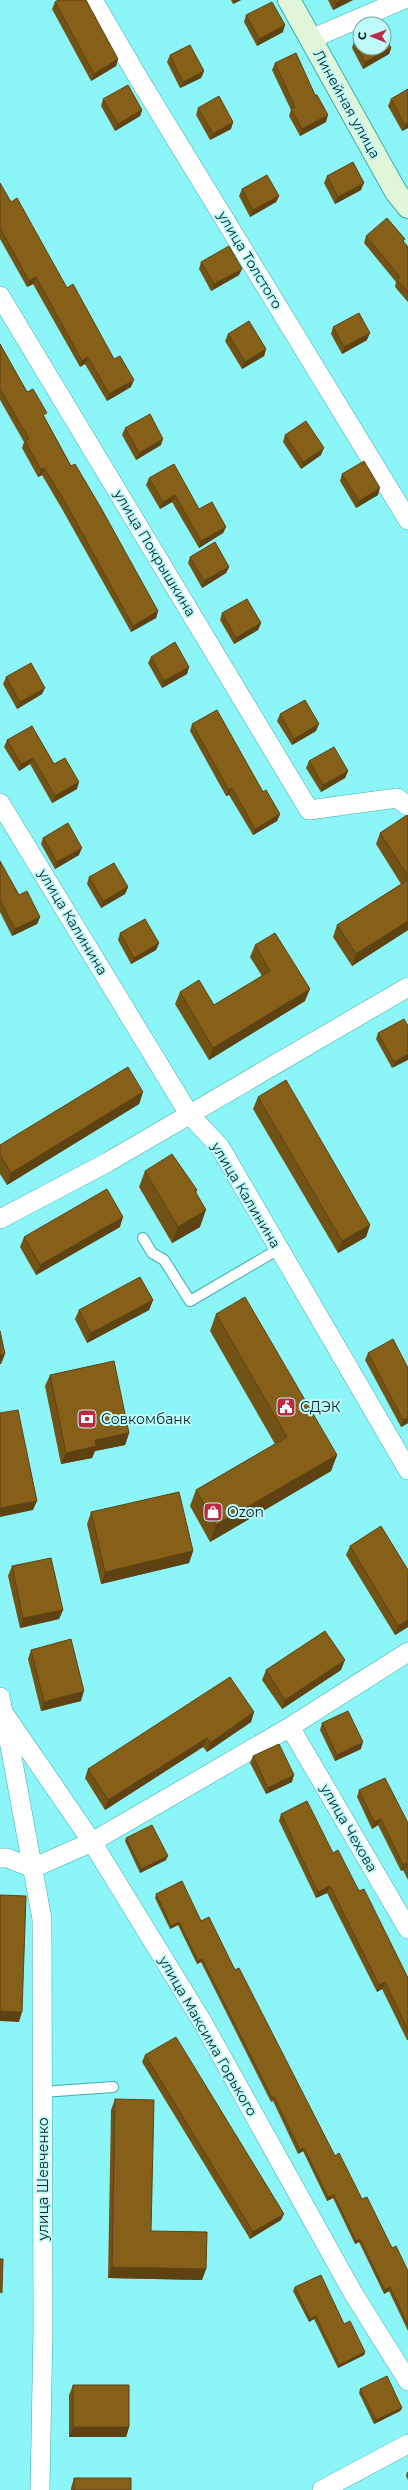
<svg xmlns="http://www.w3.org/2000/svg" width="408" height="2490" font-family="Montserrat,sans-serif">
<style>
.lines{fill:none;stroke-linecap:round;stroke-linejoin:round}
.lane-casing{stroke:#3eadb0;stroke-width:12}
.street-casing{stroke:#3eadb0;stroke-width:20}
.secondary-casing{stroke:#3eadb0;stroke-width:24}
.lane{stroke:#fff;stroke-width:10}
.street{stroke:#fff;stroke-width:19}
.secondary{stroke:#e1f6d8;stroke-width:22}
.wall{fill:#735216}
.shaded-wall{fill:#5e4212}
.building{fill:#865f19;stroke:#5e4212}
.labels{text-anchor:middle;stroke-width:4;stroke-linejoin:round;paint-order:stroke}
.street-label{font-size:14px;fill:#002122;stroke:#bffafb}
.poi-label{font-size:14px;fill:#002122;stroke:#bffafb;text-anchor:start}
</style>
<rect width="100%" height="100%" fill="#8bf5f7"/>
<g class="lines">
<g class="lane-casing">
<path id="lane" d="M143,1238l9,15 12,7 26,41 89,-52
M42,2092l71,-5"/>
</g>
<g class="street-casing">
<path id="street" d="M93,0l46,79 269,441
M311,39l91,-39
M0,296l309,514 88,-12 11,8
M0,803l189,311 31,33 188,323
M0,1219l108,-57 300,-175
M0,1697l3,15 89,130 111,181 150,270 55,88
M5,1719l37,200 1,410 -3,161
M290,1727l118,202
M0,1858h7l26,10 59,-26 198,-115 118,-75
M322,2490l86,-46"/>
</g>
<g class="secondary-casing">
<path id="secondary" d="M289,0l107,192 12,15"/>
</g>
<use href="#lane" class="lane"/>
<use href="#street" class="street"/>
<use href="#secondary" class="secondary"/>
</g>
<path class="wall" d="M231,0h10l-8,4z
M328,0h25l-20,10z
M55,2l63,57 -2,7 -25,15 -39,-72z
M246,15l37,17 -26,14 -13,-24z
M354,41l37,7 -2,6 -26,15 -11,-21z
M170,55l34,16 -3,7 -21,10 -13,-26z
M275,63l51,59 -26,14 -11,-20 2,-6 -19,-40z
M408,89v39l-6,3 -14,-25 3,-7z
M103,99l39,11 -2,6 -25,15 -14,-25z
M198,108l35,14 -2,7 -21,11 -14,-25z
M327,176l34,14 -26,14 -11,-21z
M0,183l11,19 103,157 17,28 -24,14 -22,-37 -5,3 -47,-83 -6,3 -27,-48z
M242,189l37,7 -3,6 -26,15 -11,-21z
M366,236l42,11v55l-13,-15 1,-5 -32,-39z
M201,262l38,13 -28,16 -12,-22z
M333,327l34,13 -25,14 -11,-20z
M228,334l38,15 -2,7 -22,13 -17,-28z
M0,344l27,48 18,26 26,48 87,145 -2,7 -25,14 -69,-123 -20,-34 -4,2 -16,-29 2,-6 -24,-42z
M125,428l36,17 -25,15 -14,-25z
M285,435l36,20 -20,14 -18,-27z
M342,474l36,21 -22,13 -16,-27z
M149,478l50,31 27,18 -3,6 -24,15 -27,-46 -12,7 -14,-24z
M190,557l39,10 -3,6 -24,15 -14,-25z
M222,613l39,10 -3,7 -24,14 -14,-24z
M151,657l38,10 -2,7 -25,14 -14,-25z
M6,677l36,17 -25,15 -14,-25z
M280,714l36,17 -24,14 -15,-24z
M192,724l88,90 -3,7 -24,14 -24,-40 -3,1 -36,-65z
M7,740l47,24 23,25 -25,14 -22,-39 -11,7 -15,-24z
M309,761l39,10 -3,7 -24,14 -15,-24z
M408,816v114l-56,36 -19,-29 4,-12 64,-41 -25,-40 4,-11z
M43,838l36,17 -24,14 -14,-25z
M0,861l19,34 21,22 -3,7 -25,12 -12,-24z
M89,877l39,10 -3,7 -24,14 -14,-24z
M120,933l39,10 -3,7 -25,14 -13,-24z
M255,945l50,56 -96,59 -34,-56 5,-12 34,13 48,-29 -12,-19z
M408,1026l-16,42 -16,-29 2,-6z
M143,1092l-4,12 -132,81 -7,-11v-29z
M258,1097l112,128 -4,12 -28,16 -85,-144z
M145,1171l52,19 -1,4 4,33 -28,16 -33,-56z
M120,1227l-84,48 -16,-28 4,-10z
M153,1300l-4,10 -62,33 -12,-24 4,-9z
M216,1314l121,141 -6,16 -121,71 -20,-36 6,-16 79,-46 -65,-113z
M368,1353l40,70 -7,4 -36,-67z
M50,1375l79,58 -4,12 -30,6 -3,7 -31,6 -16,-78z
M91,1512l102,39 -4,12 -88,21 -14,-60z
M350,1546l58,81 -13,8 -49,-80z
M12,1566l51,44 -4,9 -39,9 -12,-52z
M31,1650l50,51 -40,10 -13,-52z
M266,1670h75l-59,39 -20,-29z
M254,1712l-3,10 -44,30 -4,-5 -98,63 -20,-32 3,-9z
M322,1723l39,26 -26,12 -15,-31z
M253,1756l39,26 -26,12 -16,-31z
M359,1790l49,33v57l-5,-10 -2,1 -23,-46 -6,4 -15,-32z
M281,1814l52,39 26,38 49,87v62h-1l-25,-51 -5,3 -50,-99 -11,5 -37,-77z
M126,1838l40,22 -26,13 -15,-32z
M156,1894l45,27 34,49 100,186 57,92 16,23v60l-19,-40 -5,3 -25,-52 -4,2 -22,-46 -6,3 -24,-50 -5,3 -25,-53 -2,1 -70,-140 -4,2 -19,-39 -8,4 -15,-31z
M145,2055l136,165 -31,19 -108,-177z
M115,2099l36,132 55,38 -4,11 -94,-2 3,-168z
M295,2287l49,37 21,28 -1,3 -26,13 -24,-49 -5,3 -16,-31z
M73,2385l56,42 -3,10h-57v-42z
M360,2389l42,19 -2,3 -26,13 -15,-31z
M407,2472h1v8l-2,-4z
M74,2478l57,12h-60v-2z"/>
<path class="shaded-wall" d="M235,0h6l-8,4z
M342,0h11l-20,10 3,-7z
M285,25l-2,7 -26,14 2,-7z
M391,48l-2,6 -26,15 2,-7z
M118,59l-2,7 -25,15 3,-7z
M204,71l-3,7 -21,10 3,-6z
M142,110l-2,6 -25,15 3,-7z
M328,115l-2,7 -26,14 2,-7z
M233,122l-2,7 -21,11 3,-6z
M408,123v5l-6,3 3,-6z
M364,183l-3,7 -26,14 3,-7z
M279,196l-3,6 -26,15 3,-7z
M242,269l-3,6 -28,16 3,-7z
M36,277l-3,7 -6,3 2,-6z
M370,333l-3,7 -25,14 2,-7z
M266,349l-2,7 -22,13 3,-7z
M88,357l-3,7 -5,3 2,-6z
M134,380l-3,7 -24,14 2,-7z
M163,439l-2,6 -25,15 3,-7z
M324,448l-3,7 -20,14 2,-7z
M44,468l-2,7 -4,2 3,-7z
M380,488l-2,7 -22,13 3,-7z
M175,495l-3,7 -12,7 3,-7z
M226,527l-3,6 -24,15 2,-7z
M229,567l-3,6 -24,15 2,-7z
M158,611l-2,7 -25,14 2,-6z
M261,623l-3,7 -24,14 2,-6z
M189,667l-2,7 -25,14 2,-7z
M45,688l-3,6 -25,15 3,-7z
M319,724l-3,7 -24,14 2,-6z
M33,758l-3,6 -11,7 2,-7z
M348,771l-3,7 -24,14 2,-7z
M79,782l-2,7 -25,14 3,-7z
M232,788l-3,7 -3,1 3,-6z
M280,814l-3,7 -24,14 2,-6z
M82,848l-3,7 -24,14 2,-7z
M128,887l-3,7 -24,14 2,-7z
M40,917l-3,7 -25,12 3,-7z
M408,921v9l-56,36 4,-12z
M159,943l-3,7 -25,14 3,-6z
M310,989l-5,12 -96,59 4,-12z
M408,1054v6l-16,8 2,-6z
M143,1092l-4,12 -132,81 4,-12z
M206,1210l-6,17 -28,16 6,-16z
M123,1217l-3,10 -84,48 4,-10z
M370,1225l-4,12 -28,16 4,-12z
M153,1300l-4,10 -62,33 4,-10z
M5,1354l-4,10h-1v-9z
M408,1418v5l-7,4 2,-7z
M129,1433l-4,12 -30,6 -3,7 -31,6 5,-11 29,-13z
M337,1455l-6,16 -121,71 6,-17z
M37,1501l-4,9 -33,7v-9z
M193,1551l-4,12 -88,21 4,-12z
M63,1610l-4,9 -39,9 3,-10z
M408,1620v7l-13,8 3,-9z
M345,1660l-4,10 -59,39 3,-9z
M84,1691l-3,10 -40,10 3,-9z
M254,1712l-3,10 -44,30 3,-9z
M207,1738l-4,9 -98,63 3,-10z
M363,1742l-2,7 -26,12 2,-6z
M294,1775l-2,7 -26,12 2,-6z
M381,1819l-3,6 -6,4 2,-7z
M168,1856l-2,4 -26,13 1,-4z
M406,1863l-3,7 -2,1 2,-6z
M330,1886l-3,7 -11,5 2,-6z
M179,1922l-1,3 -8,4 1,-3z
M202,1959l-1,3 -4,2 1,-3z
M385,1982l-3,7 -5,3 2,-7z
M0,2011l22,1 -3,10 -19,-1z
M304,2148l-1,3 -5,3 2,-4z
M334,2195l-1,3 -6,3 1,-4z
M284,2214l-3,6 -31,19 3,-7z
M360,2239l-1,3 -4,2 1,-3z
M112,2267l94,2 -4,11 -94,-2z
M390,2287l-1,4 -5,3 1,-4z
M316,2316l-2,3 -5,3 1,-3z
M365,2352l-1,3 -26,13 1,-3z
M402,2408l-2,3 -26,13 2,-4z
M73,2427h56l-3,10h-57z"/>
<path class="building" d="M58,0h28l32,59 -24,15 -39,-72z
M334,0h8l-6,3z
M272,2l13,23 -26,14 -13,-24z
M384,34l7,14 -26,14 -11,-21 6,-3v10h24z
M190,45l14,26 -21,11 -13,-27z
M296,53l19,42h2l11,20 -26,14 -11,-20 4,-2 -20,-44z
M128,85l14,25 -24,14 -15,-25z
M408,89v34l-3,2 -14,-26z
M219,96l14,26 -20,12 -15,-26z
M353,162l11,21 -26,14 -11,-21z
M267,175l12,21 -26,14 -11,-21z
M0,183l11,19 6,-4 50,90 6,-4 41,75 6,-3 14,24 -25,14 -21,-37 -6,4 -46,-84 -7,4 -29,-53z
M387,218l18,21 -2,2 5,6v45l-11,-12 3,-3 -34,-41z
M229,246l13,23 -28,15 -13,-22z
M359,313l11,20 -26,14 -11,-20z
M249,321l17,28 -21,13 -17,-28z
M0,344l27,48 6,-3 14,24 -4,2 28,51 4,-2 26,44 57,103 -25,15 -68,-124 -21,-34 -3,2 -16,-29 4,-2 -29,-50z
M150,414l13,25 -24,14 -14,-25z
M306,421l18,27 -21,14 -18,-27z
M364,461l16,27 -21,13 -17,-27z
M174,464l25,45 13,-7 14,25 -25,14 -26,-46 -12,7 -14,-24z
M215,542l14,25 -25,14 -14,-24z
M247,599l14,24 -25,15 -14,-25z
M175,642l14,25 -25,14 -13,-24z
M31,663l14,25 -25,14 -14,-25z
M305,700l14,24 -25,15 -14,-25z
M217,710l46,82 3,-2 14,24 -25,15 -23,-41 -3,2 -37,-66z
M32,726l22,38 11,-6 14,24 -24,14 -22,-38 -12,6 -14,-24z
M334,747l14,24 -25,14 -14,-24z
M407,815l1,1v60l-28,-43z
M68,823l14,25 -25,14 -14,-24z
M0,861l19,34 8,-4 13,26 -25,12 -15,-29z
M114,863l14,24 -25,14 -14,-24z
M408,880v41l-52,33 -19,-29z
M145,919l14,24 -25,15 -14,-25z
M275,933l35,56 -97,59 -33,-56 19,-12 15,25 56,-34 -15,-26z
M404,1019l4,7v28l-14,8 -16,-29z
M128,1067l15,25 -132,81 -11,-18v-10z
M286,1080l84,145 -28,16 -84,-144z
M172,1154l25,36 -2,1 11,19 -28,17 -33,-56z
M107,1189l16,28 -83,48 -16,-28z
M140,1277l13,23 -62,33 -12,-23z
M245,1297l92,158 -121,70 -20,-35 91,-53 -71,-123z
M0,1331l5,23 -5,1z
M393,1339l15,29v50l-5,2 -35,-67z
M114,1361l15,72 -34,7 1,6 -30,7 -16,-78z
M18,1410l19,91 -37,7v-95z
M179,1492l14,59 -88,21 -14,-60z
M381,1526l27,44v50l-10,6 -48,-80z
M51,1558l12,52 -40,8 -11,-52z
M325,1631l20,29 -60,40 -19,-30z
M71,1639l13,52 -40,11 -13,-52z
M230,1677l24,35 -44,31 -3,-5 -99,62 -20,-31z
M348,1711l15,31 -26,13 -15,-32z
M279,1744l15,31 -26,13 -15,-32z
M385,1778l23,45v45l-2,-5 -3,2 -22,-46 -7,3 -15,-32z
M307,1801l26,52 5,-3 21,41 5,-2 44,89v52l-23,-48 -6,3 -49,-99 -12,6 -37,-78z
M152,1825l16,31 -27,13 -15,-31z
M182,1881l19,40 8,-4 26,53 4,-2 96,188 4,-3 23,46 5,-2 25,51 4,-2 12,25v54l-18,-38 -5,3 -25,-51 -4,2 -22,-46 -6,2 -24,-49 -4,2 -26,-53 -2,1 -70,-139 -4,2 -19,-39 -8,4 -15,-32z
M0,1895l26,1 -4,116 -22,-1z
M176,2037l108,177 -31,18 -108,-177z
M115,2099l39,1 -3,131 56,1 -1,37 -94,-2z
M0,2259h3l-1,34 -2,-1z
M321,2275l23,49 6,-3 15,31 -26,13 -23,-49 -6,3 -15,-32z
M387,2376l15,32 -26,12 -16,-31z
M73,2385h56v42h-56z
M74,2478h57v12h-57z"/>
<defs>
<g id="civic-square" transform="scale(1)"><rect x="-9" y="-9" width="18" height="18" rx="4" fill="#bb2a42" stroke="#bffafb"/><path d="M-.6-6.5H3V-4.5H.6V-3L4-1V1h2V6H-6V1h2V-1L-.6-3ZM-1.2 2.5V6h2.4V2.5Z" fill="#fff"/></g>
<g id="bank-square" transform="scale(1)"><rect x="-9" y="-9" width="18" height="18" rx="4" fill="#bb2a42" stroke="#bffafb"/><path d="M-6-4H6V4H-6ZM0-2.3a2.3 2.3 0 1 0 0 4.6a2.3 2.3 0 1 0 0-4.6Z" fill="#fff"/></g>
<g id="shop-square" transform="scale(1)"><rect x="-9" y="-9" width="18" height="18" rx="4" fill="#bb2a42" stroke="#bffafb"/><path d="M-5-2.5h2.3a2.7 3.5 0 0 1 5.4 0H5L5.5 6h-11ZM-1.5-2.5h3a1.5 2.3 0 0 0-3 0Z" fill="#fff"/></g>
</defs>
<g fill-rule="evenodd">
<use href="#civic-square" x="286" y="1407"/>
<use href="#bank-square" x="87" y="1419"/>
<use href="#shop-square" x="213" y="1512"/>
</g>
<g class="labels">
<g class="street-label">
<text transform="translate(347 104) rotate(61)" y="5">Линейная улица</text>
<text transform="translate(250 260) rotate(59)" y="5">улица Толстого</text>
<text transform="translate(155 553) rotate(59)" y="5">улица Покрышкина</text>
<text transform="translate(73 922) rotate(59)" y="5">улица Калинина</text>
<text transform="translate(246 1195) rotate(59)" y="5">улица Калинина</text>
<text transform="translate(349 1828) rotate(60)" y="5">улица Чехова</text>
<text transform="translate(208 2036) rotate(60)" y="5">улица Максима Горького</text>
<text transform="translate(43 2179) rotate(-90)" y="5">улица Шевченко</text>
</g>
<g class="poi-label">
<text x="300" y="1412">СДЭК</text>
<text x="101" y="1424">Совкомбанк</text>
<text x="227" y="1517">Ozon</text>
</g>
</g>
<g transform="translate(372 36) rotate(271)"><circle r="19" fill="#bffafb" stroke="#73a3a4"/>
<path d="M0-3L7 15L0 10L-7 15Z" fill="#bb2a42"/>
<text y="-6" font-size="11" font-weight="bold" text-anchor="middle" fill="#002122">С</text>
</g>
</svg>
